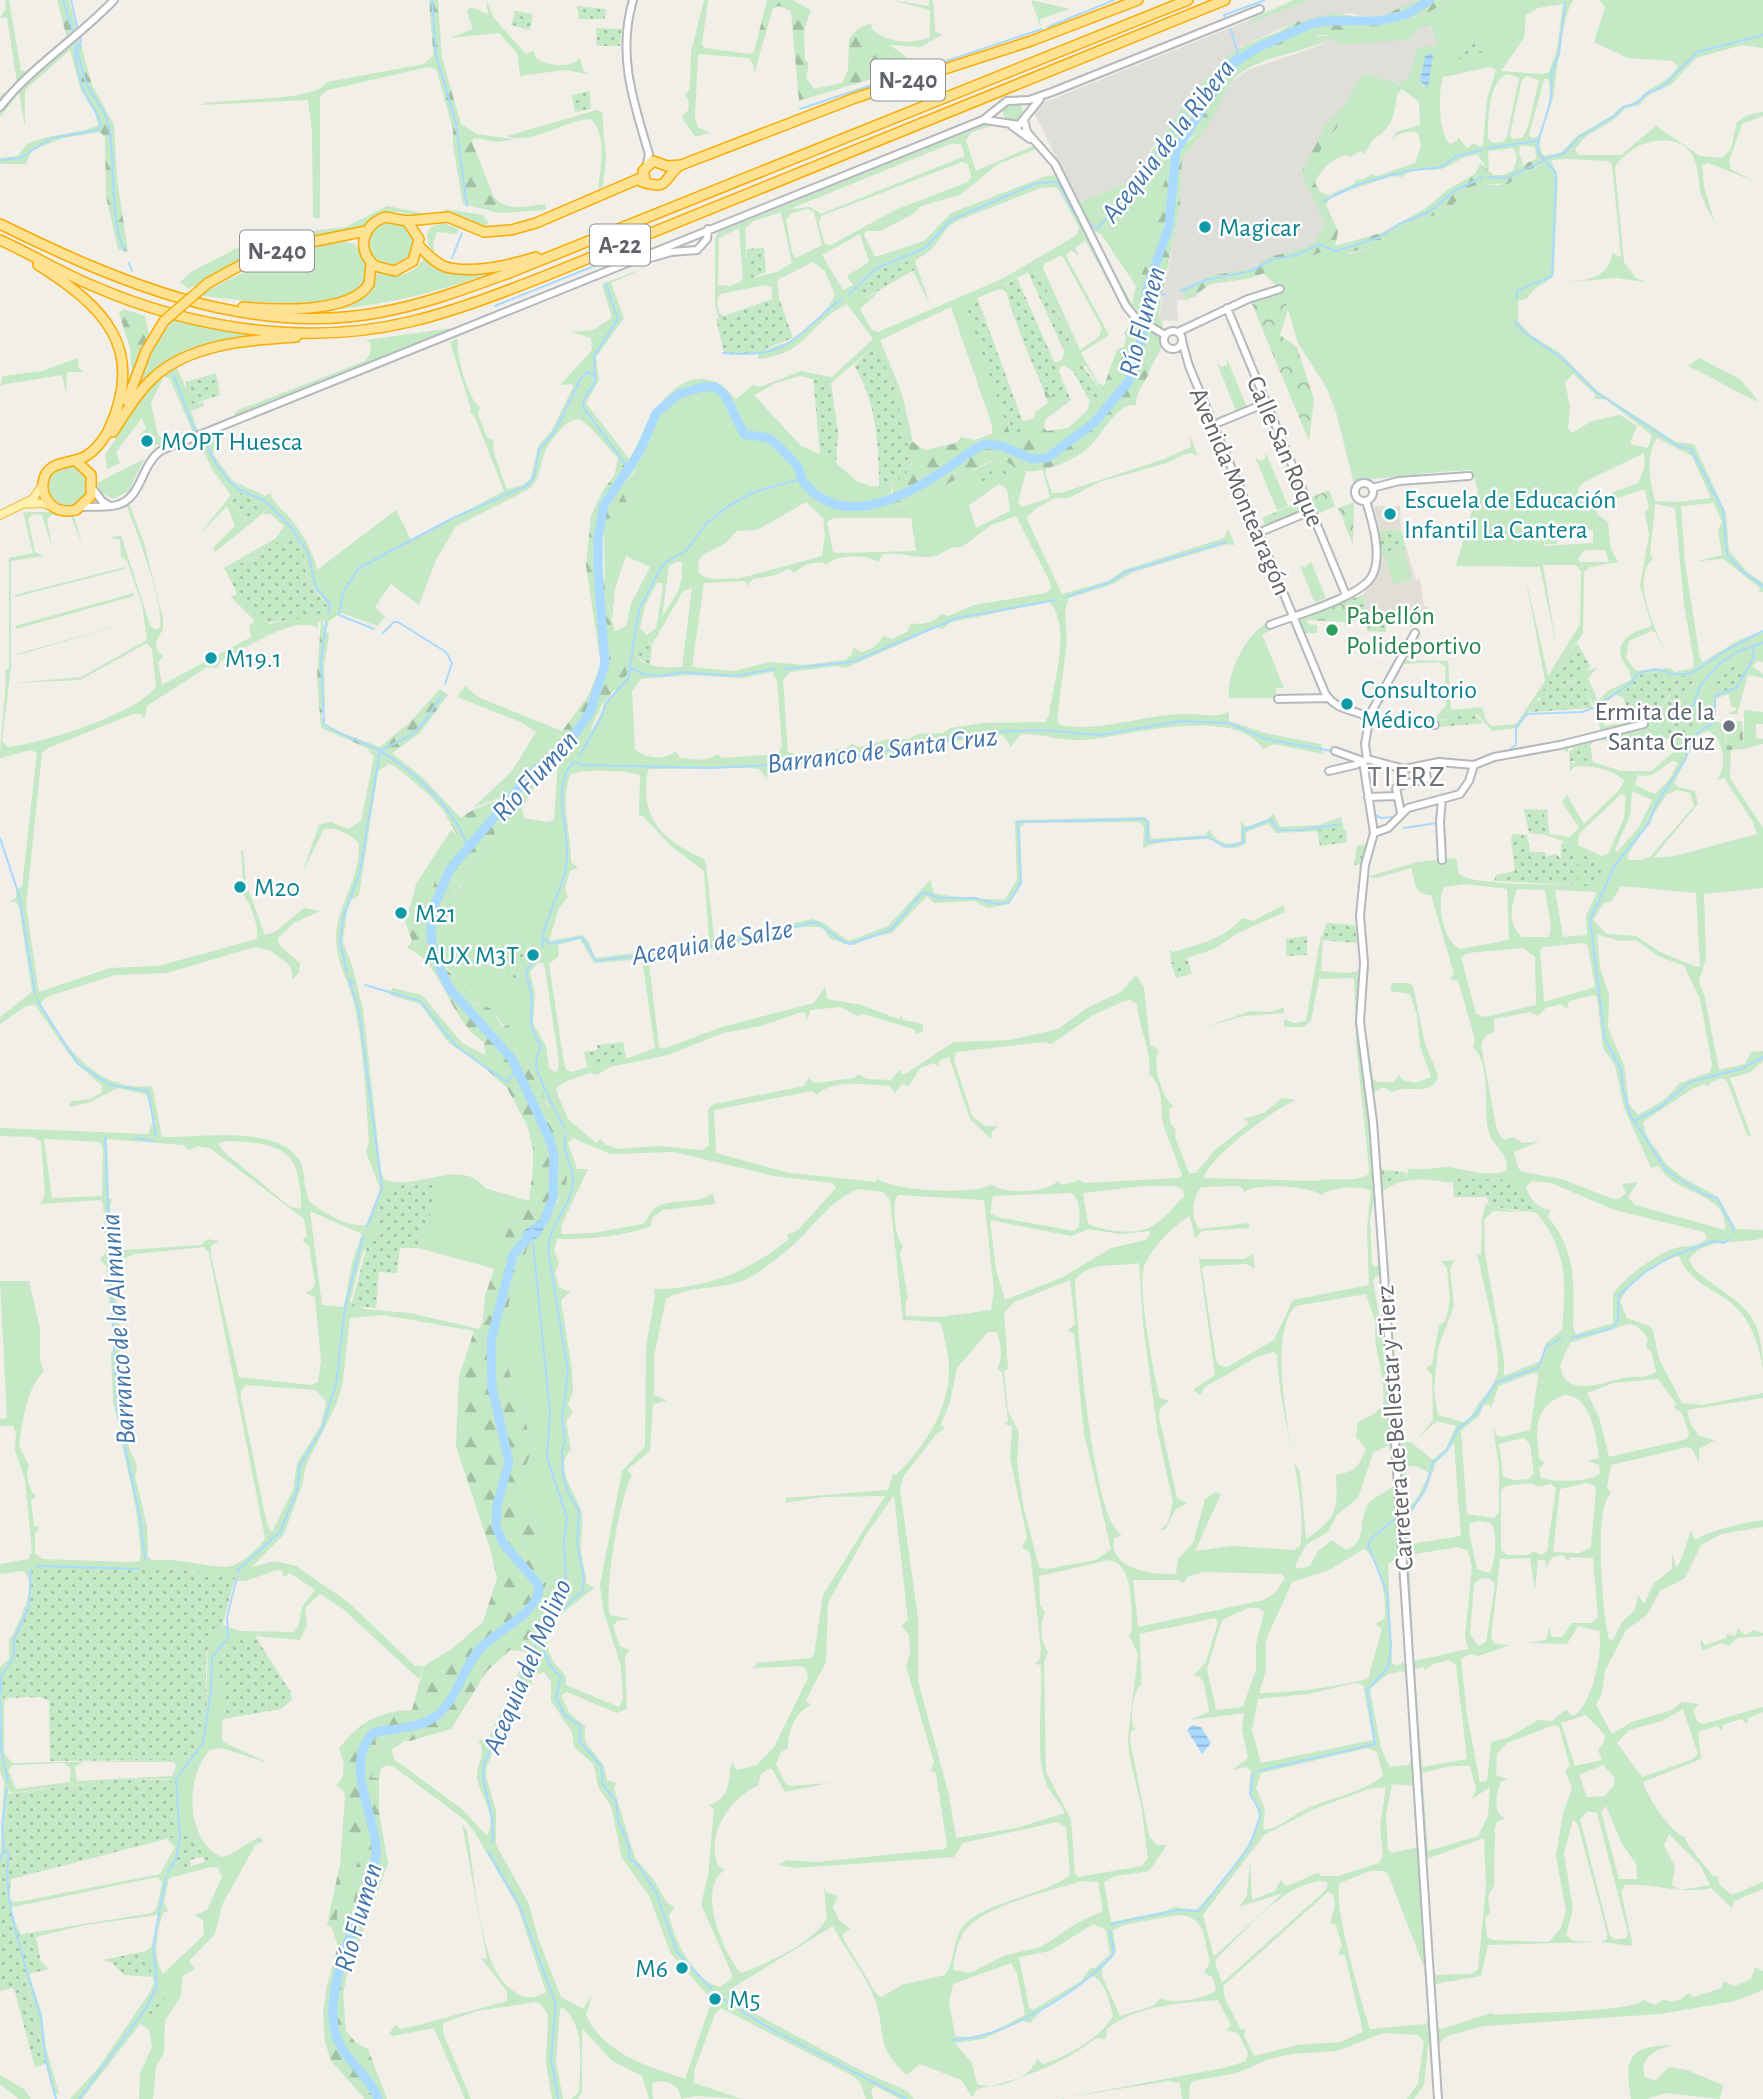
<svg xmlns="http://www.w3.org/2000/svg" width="1763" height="2099" font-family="'Alegreya Sans',sans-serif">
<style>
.industrial{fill:#e0deda}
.education{fill:#e1ded6}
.grass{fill:#c5e8c5;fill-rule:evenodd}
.forest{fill:url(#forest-firs)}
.cemetery{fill:url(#cemetery-stones)}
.park{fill:url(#park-crowns)}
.garden{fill:url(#garden-dots)}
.water{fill:url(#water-rules)}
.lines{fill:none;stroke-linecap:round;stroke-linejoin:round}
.stream{stroke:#aadaff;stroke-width:2}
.river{stroke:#aadaff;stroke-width:9}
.minor-casing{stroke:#b5b8bc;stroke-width:10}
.major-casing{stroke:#f2c960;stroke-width:10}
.highway-casing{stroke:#f9ab00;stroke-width:12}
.minor{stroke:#fff;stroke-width:6}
.major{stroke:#fff2af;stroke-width:7}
.highway{stroke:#fde293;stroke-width:9}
.highway-bridge-casing{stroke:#f9ab00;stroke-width:12;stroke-linecap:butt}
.highway-bridge{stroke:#fde293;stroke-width:9}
.culture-dot{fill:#0f9aa8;stroke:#fff;stroke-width:2.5}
.leisure-dot{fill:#2e9e5b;stroke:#fff;stroke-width:2.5}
.worship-dot{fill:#6b7280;stroke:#fff;stroke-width:2.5}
.labels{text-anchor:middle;stroke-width:5;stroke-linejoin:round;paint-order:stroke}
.shield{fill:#fff;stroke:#8f9295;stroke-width:2}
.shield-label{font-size:24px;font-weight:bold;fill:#5f6368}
.culture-label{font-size:26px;fill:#0d838f;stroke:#fff;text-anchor:start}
.street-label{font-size:26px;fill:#5f6368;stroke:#fff}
.leisure-label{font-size:26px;fill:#27864d;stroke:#fff;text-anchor:start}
.worship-label{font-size:26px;fill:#5b616d;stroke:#fff;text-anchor:end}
.water-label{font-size:28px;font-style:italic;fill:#4174aa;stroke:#fff}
.quarter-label{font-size:30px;letter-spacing:2px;fill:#70757a;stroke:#fff}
</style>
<defs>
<pattern id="forest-firs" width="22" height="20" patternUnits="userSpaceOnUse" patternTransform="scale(1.75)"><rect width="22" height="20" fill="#c5e8c5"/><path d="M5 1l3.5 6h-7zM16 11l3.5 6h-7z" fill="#a3c0a4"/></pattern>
<pattern id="cemetery-stones" width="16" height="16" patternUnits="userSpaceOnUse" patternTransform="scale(1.75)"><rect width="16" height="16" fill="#c5e8c5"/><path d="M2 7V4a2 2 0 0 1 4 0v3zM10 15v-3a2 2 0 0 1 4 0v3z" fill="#a3c0a4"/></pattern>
<pattern id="park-crowns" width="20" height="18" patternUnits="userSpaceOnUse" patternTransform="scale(1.75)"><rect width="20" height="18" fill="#c5e8c5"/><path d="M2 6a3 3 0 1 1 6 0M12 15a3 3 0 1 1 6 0" fill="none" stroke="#a3c0a4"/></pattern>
<pattern id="garden-dots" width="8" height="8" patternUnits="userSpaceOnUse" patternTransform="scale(1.75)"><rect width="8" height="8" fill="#c5e8c5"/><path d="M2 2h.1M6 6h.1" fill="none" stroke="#a3c0a4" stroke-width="1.8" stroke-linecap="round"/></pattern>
<pattern id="water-rules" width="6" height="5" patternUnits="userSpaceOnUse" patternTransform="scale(1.75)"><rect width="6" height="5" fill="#aadaff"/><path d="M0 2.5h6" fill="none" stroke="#8eb4d2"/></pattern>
</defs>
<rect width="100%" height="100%" fill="#f1efe8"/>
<path class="industrial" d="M1311,0h114l-49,19 -28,-6 -55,10 -57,26 -23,23 -62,78 -15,29 -58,24 -44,-91 1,-6 212,-85 5,1z
M1426,14l12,31 -19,44 -51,-15 -5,2 -58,96 33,59 -1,8 -51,20 -35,19 -41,6 -15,13 -18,4 1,20 -20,-1 22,-112 2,-49 23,-29 25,-47 18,-13 70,-24 16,-10z"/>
<path class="education" d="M1374,506h26l1,24 -22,1z
M1406,548l10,32 4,-1 4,28 5,-1 -12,16 -47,-2 -8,-25 15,-18 5,-21z"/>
<path class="grass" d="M5,0h4l12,71h6l39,-34 5,12 -46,41v37l-6,-34 -19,24v-21l17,-13 -10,-66 -7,1 6,-10z
M486,0l8,18 32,36 8,-3 2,7c13,8 33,11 44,0l3,12 6,4 -25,-4 -44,6 -3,-23 -18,-20 -49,5 23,-9 -6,-17 3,-5 18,7z
M704,0h4l-6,45 3,3 44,6 5,-2 5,4 -5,20v-9l-5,-9 -51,-4 -3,64 3,9 12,6 -15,4 -13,-20 6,-7 1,-8 -4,-7 5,-7 1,-36z
M891,0l38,6v-6h4l2,31 7,4 -22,12 -30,-2 31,23 -27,4 3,-12 -38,-32 12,-5 1,6c15,14 39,16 58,8v-27z
M1031,0l39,9 -30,10 1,9z
M1294,0h17l-59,22 -5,-1z
M1449,0h125c-10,6 -18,78 -20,93 -3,18 -22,48 -10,63l-8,2 -1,-11 -15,-2 -1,8 4,11 -10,7 4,-13 -3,-10 -26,3 1,20 -11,-16c-16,-1 -23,10 -37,14 -14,3 -29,-3 -39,8l-10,-1 -60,20 -1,-2 23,-10 3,-5 5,1 10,-6 5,2 38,-13 6,-17 -3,-13c-8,-4 -21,0 -26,7l4,-8 24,-7 -1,-23 -17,-13 -5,5c-2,20 -6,37 -24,45l-8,15 -3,-3 -13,6 -3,-2c-15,4 -25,14 -31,28l-6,-13c4,-17 21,-32 31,-45 11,-15 13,-32 19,-47l9,-4 32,10 9,-7 8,-29 20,-3 -6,-20 -12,3 -10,12 -72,5 -4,-8c-29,18 -76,17 -100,43 -9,10 -13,27 -21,39l-3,-8 -19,3 -18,26 14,2 19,-12 -23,29 -12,6 -13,43 -4,42 -17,36 -35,-52 -10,-4 44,79 9,7 -1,-14 18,-3 -3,20 5,2 -2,28 -11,20 -1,-21 -16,-13 -7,3 -2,-5 9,-13 -10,-11 -38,-69 -10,8 4,8 -8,-6 -5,6 43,79 -28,18 17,30 7,3 -3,6 -16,-26h-13v5l-10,-6 -7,9 -3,-10 10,-5 1,-8 8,-6 -35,-77 -33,16 2,7 -7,-2 -34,14 41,119 -14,3 -41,-118 -71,33 22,54 11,48 -6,2 -13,-56 -18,-43 -45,38 -31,-7 -24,7 -22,12 47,51 29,12 28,24 16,5 19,-4 -3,13 10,10 97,-47 8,1 21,11 -8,32 4,4 28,-9 -8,-30h5l-2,6 7,19h9l103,-34 27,-12 -1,-11 8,20 -7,-3 -8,2 -16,8 -68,19 -30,16h-14l-17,9 -12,10 36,77 46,-13 16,-11 100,-32 4,-9 7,16 -8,-1 -94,28 -20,12 -44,14 -4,13 2,30 -10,80 3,4c44,8 83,-11 126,-11 13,-1 34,5 43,-3v10l36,12 56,11 2,10 -49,-10 -11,5c-29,-45 -136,-12 -180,-9 -17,1 -40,-5 -58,-6l-5,1 -9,12 -8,-12 -53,7 -17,8h-13l-35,8 -38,2 -14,5 -5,-3 -55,5 -7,11 -7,-9 -9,-1 -98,1 -4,1c-9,48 14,70 56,89l2,5 8,73 6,3 92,-21 10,3 27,19 39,-15 42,-46 4,13c5,3 65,8 71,6l12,-19 -2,-59 4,-1 126,-3 4,4 2,18 54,-4 5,-5c7,13 17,17 31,11v-20l5,6 22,-8 5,-6 7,14 39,-2 22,-8 3,13 -68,3 -8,-9 -22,8v11c-21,13 -22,-1 -39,-4 -15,1 -53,1 -64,10l1,-22 -4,-5 -115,1 -5,4 2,57 -13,20 -21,4 -14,-7 -40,2 -7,-7 -35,37 -27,6 -11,6 -24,-6 -5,-9c-11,-10 -66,5 -78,14l-96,14 -2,5 10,84 4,2 59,-22 92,-24 11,-16 2,12 34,6 38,14 2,-3 2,4 20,4v7l-7,3 -2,-5 -51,-15 -5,2 -17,-9 -31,3 -2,10 -4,-8 -6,1 -37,13 -38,7 -55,22 -58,12 -13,8 -7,-2 -23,8 -11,7 1,5 11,26 28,24 4,-4 6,6 13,4 38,-3 46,4 6,-5 -1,-36 6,-5 90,-18 4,-8 7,5 40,-5 3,-4 9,5 24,1 10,-11v5h4l49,-32 56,-2 48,-11 29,-21 34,-16 15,-17 8,12 6,58 9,5c-8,12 3,47 14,56l-4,4 1,13 6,7 -1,7 14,36h7l19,-23 32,-25 1,-4 -5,-2 21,-6 18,-15 14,2c-19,7 -90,59 -92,78l112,3c17,-5 36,3 53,-7v-5l-13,-126 -2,-65 -35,1 -8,42 -8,6h-19v-8l10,4 12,-2 14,-81 3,2 -2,29 28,2 20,-5 -5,49 9,62 4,3h17l5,-7 4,5 13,3 15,-6 -11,-31 -3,-31 -7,-21 -20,-3 2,-8h17l4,3 12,58 13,31c-5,24 -30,8 -46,17l-9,-5 -10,6 6,87 27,-4 3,-8c14,4 27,-2 40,-1 17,3 39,10 57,4 5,-15 -13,-25 -17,-38 -7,-25 4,-66 -16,-86l2,-8 -16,-55 -2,-4h-7l4,-6 -2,-7 -21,-72c-18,0 -15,-14 -20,-27l-35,10 -10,-1 52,-15 38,-4 3,16c15,12 95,10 119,11l-7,-41 -25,-9 -2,-25 3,-1 2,25 20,3 10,-9 -17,-26 5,-7 17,29 36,-35 4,-8c-10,-12 -34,-17 -50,-14l-4,5v-11l5,3 2,-16 -4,2 -1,-5 -4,1v7l-8,-6 42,-12 -9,-32 -16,-24 -20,9 24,-16 16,-4 -9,10 10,23 11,-11 22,-10c0,-9 -5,-13 -9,-21 -8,-21 15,-28 30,-33l-12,-40 9,-51 -4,-23 4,-4 -4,-18h-4l-43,15 -1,9 11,8 3,27 7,13 -28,5 -6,5 -1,61 -65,95 -26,3 -15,-17 -37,6v7h-3v-11l9,-11 -1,-39 -6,-4 -36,2 1,-4 44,1 3,49 31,-3 5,15 5,4 24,-2 29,-43 -20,-107 23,102 32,-52 1,-52 -5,-7h-33l14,84 -17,-82 -84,-1 22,-76 -7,-20c-38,1 -75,8 -110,10l-7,4 -18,-72 -10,-25 -28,-44 -15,-51 -20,-19 59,-21 27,2 22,-7 30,-18 48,-20 21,-22 11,-3 19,1 51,-25 7,18 -4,95c-4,11 -20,11 -26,25l-10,3v20l12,13 30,19 37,38 79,51 18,2 32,69 3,37 17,21 17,12v9l-5,1 2,-5 -37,-29 -26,2 25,-6 -4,-25 4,-8 -8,-19 -33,3 4,57 15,96 3,3 34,-21 26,-11v32l-5,-1 -6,5 11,8v4l-15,-3 -11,39h-10l9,-4 -1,-3h-4l-2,-13 -14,5 1,22 7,3 4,25h4l-1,29 33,50v60l-59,6 2,64 -7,23 6,17 14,72 26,-6 6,-12 12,-1v10l-12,11 -21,6 21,58 -4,-1 -20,-54 -5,-3 -11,4 -3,5 -3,-3 -13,5 -49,33 3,13 21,30 17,13 34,19 18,32 27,1v8c-21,7 -60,-2 -74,22l6,10c42,35 68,35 68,100 -3,-19 -9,-41 -21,-56 -18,-24 -52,-27 -63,-58 -21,5 -49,24 -59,45l7,17 22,8 4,5 6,28 23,44 20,2 61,-12v5l-76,12 3,13 9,13 16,4 -16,9v13l-7,-13 -5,-2 -76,18 -4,22 4,7c-18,9 -8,124 -2,145l4,1 9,-18 13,-12 3,-15 6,9 10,-21 18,-14v-17l4,15 4,-4 11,-32 4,9c22,-12 44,-16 68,-20v7l-42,7 -20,11 -16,33 -25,13 -13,24 -21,15 -21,41 -3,22 -6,12 16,29 20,-12 40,-12 10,-8 17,2 -6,7 5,11 5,2 60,-17v5l-15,6 -1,6 -6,-5 -18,6 -1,6 -5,-5 -19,6 3,27 -58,23c3,13 30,54 42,55l3,8 25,31 5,1 1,7 13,11 31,-13v7l-29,12 -2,7 -21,-20c-32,7 -54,-5 -86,-3l-4,7 12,54 -32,-4 6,-3v-6l-29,-108 -5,-6 -9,35 9,55 -7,26 7,6 24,1 -109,3 -7,31 -46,8 2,43 5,2 49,-16 5,2c26,-3 134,-2 148,-15l11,5 9,-6c7,5 19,1 24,-6l5,4 29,-9 1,-7 12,5 16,-7 4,-12 8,4v19l-28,11 -75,13 -176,12 -37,10 -15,13 -4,-4 -4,40 -10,14h-7l11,-16 6,-42 -7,-6 -34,-2 -46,18 -45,3 -23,5 -32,14 -44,8 -3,3 -1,15h-7l-2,-16 -12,-2 -110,18 166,-31 22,-7 2,-8 -10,-20 -12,-3 5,-5 -13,-25c-34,2 -84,6 -111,29l-1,10 -10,-1c-35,28 -77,42 -120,51l-3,9 -12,-18 -41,-16 -13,11c-35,-31 -19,-43 -33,-78 -10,-25 -29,-47 -41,-71l-104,64 6,13 125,67 47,21 7,8h-14l-25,-13 -4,5 2,8h-7l-6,-17 -9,-7 -130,-67 -6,6 -21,57v12l48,16 -46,-3 -15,3c-1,-15 -16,-21 -29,-16l1,16h-4l-7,-23 -31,-16 -29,-32v63l-4,8h-7l8,-7c1,-27 7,-66 -16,-84l-3,1 -4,53 7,37h-11l-6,-36 2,-48 -7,-11 -6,-2 -58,9 -34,12v10l28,66h-6l-31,-71 -41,8 -4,-2 6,-9 6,4 14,-3 92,-25v-10l-26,-33 6,1 -25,-135 5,7c6,36 11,96 24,129 8,22 31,49 55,32l-29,-87 -42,-72 -10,-13 -71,-53 -6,-2 -7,3 -2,11 -9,-2 8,-26 -3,-13 30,3 -14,9 4,10 67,49 25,27c11,-21 -7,-39 -10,-59 -1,-13 11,-26 1,-36l11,-3 39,-86 15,-26 -2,-14 5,-29 -25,-35 2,-6 14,-8 3,-7 -23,-34 15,-45 -7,-29 3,-18 -11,-3 -17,-58 5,-12 6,-37 22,-57 27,-35 3,-40 -15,-55 -5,-6 -15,-42 -31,-39 -26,-17 -19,-28 -11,-7 -4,-11 5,-49 18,-18 14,-29 13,-10 12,-23 17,-16 29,-52 -33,36 -39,15 39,-37 24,-39 -15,-10 -64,-25 8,-11 13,11 84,34 -2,4 6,16c10,-8 21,-14 29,-26 8,-13 7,-24 20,-33v-61l11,-5 5,-22 19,-37 -24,-11 -11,33 -3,30 -7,-28 -1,-64 3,-8 19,-19 -5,-12 15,-18 -14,-1 -8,8 4,-19c-10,-9 -29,-36 -40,-39 -12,2 -15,8 -22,16 -20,21 -10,39 -27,54l-73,37 -20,34 -17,45 -28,-21 -16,23 10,10 -7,9 -37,-13 -12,8 -2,8 -3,-8 -6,1v6c-25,-14 -74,22 -97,33l-4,7 -10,-1 -60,39 -3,13 -3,-5h-8l-85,34 -6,5 -16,153 13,86 71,-24 48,-2 99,-27c2,-19 -10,-43 -23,-56h6l3,-4 -2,-28 2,-1 3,33 19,52 10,-3 29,-24 17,3 -26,11 -17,16 1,7 21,18 -1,10 -7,6v-8l-4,-7 -17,-13 -16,-4 -88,26 -52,2 -66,21 -6,4 -2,5c22,42 59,88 111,81l10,51c37,1 111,-12 135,20 11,13 4,32 14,46 14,10 37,25 55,22l14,-36 -14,-37 3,-10c-3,-44 -5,-91 -14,-134 -4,-22 -18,-44 -19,-67 0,-36 24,-60 23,-97 -6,-9 -25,-18 -35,-15l-22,44 17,-48 12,-3 17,7 13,-8 13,-64 -7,-9 14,6 7,10 -10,8 -19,123 -9,6 -3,9 -4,32 9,23 11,44 18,162 3,8c29,14 78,-23 101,9l44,13 -22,31 -12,37 -77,-21 12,-32 4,-33 -43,3v5l-4,-1 -9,23 -2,27 -13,11 -13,51 14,7 46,4 65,15 -1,3 -90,-16 -34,3 -8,69 -6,18 -30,60 -4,20 -18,49 -32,33 23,-6 21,5 52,36 67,64h9l-5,13 -76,-70 -23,-15 -15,14 2,17 -7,15 -45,-4 -29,8c-10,18 -5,35 -3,54 3,15 -4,30 0,44l46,21 -48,-15 -11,2c-25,26 -25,90 11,107 17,-3 25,-16 40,-20l2,5 -7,2 -34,61 -7,29 -24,25 -2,3 6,7 -13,7 -1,20 -16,25 -1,32 -8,14 -3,32h-14l1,-26 12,-26 -3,-17 -9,-6 -58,75h-12l29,-32 51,-75 4,-10 -8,-31 7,-6 5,-30 -73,10 -49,12 -1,-5 117,-19 5,-6 5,-25 -4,-5 -11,2 -138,29v-11l5,5 14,-2 132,-26 15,-27 -8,-8 11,-4 -8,-56 -56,1 -103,13 -2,-4c-6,19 0,59 -9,72l4,-79 -4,-11v-104l9,-8v-20l3,-2c6,-16 28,-52 11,-66l-23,3v-10l28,-5 4,-7 -7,-72 -10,-30 1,-17 -3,-7h-13v-7l7,-1 -7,-137h29l11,48v31l4,11c-18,17 -22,54 -25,75l10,20c-4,8 -1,24 7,30l-5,5 3,25 6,1 -5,6v20l8,6 83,3 13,-1 2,-6 -5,-46 -23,-108 -2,-48 3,-5 -8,-83 -6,-5 6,-8 -3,-49 -2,-3 -61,4 5,-9 -4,-54 -7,-4 -34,-1v-8l148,6 5,-12 -6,-27 -29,-7 -30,15 -20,4 4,-6 18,-2 11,-6 1,-7 -28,-25 -39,-56 -9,1 -26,18v-7l32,-25 -13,-85 -3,-5h-7l7,-4v-9l6,-2 15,-134 -6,-3 -31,8c0,-15 8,-82 5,-88l4,-1v-111l24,-5 -10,-41h54l-3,4 8,28 -11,-27 -19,-2 -5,4 5,28 -10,-32 -9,-1 -5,5 7,33 9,4 -33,5v107l-9,73 6,6c32,-3 132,-34 148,-61l-4,-37 -5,-6 -67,37 -66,3 67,-6 66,-37 -5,-35 -15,-44 -6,-5 -1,-17 -11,-1 12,-3 29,90 4,5 6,-2c4,-25 -23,-95 -33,-121l-27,5v-3l19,-1 10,-5 15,40 19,76v10l-7,13 1,8 6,6 -5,7 4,22 89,-48 -2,-12 6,-4 -25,-25h4l36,28 23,-5 31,-19 -16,-18 -2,-18 -16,-31 -20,15 -44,23 -2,-3 52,-30 8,-12 -14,-12h-8l5,-5 -30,-17 -8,10 21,22 -35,28 -2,-4 22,-22 -8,-20 -28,29 32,-40 -19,-26 -13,-29 15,-6 2,5 -3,15 20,27 32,15 5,-3c5,13 13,16 21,26 12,15 22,32 26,51l79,-60 15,30 93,-49 -29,-74 -5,-5 1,-3 -21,-67 8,-4c-3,13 10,63 22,69l-2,8 9,22 7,4 -1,9 12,35 2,4 16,-4 8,-7 7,-32 14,-16 21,-43 -1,-3 -12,1 32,-35 -1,-12 -20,-6 22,-2 19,-12 -10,-34 45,-17 -36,16 13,35 -28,39 3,23 -13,23 44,57c15,-32 42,-100 90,-76 7,4 10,11 16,15l17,-14 7,2 41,-16 31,6 41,-38 -26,-35c-38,18 -38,50 -89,55l1,-6 7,-1c7,-8 16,-6 25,-12 14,-10 38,-29 44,-45l-10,-24 -12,-9 -36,18 2,18 -60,21 -4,-15v-67l4,-5 270,-109 5,2 -22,7 -6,8 10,31 57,-25 3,3 -38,15 -38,31 -39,11 -8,8 -33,17h-14l-2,4 11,22 49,-16 27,-28 95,-37 11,-1 13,28h8l58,-24c14,-29 75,-116 102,-130 12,-7 26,-12 40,-17l-4,4h60l92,-22zM1563,4l-6,45 -8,23 -6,2 -42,-3 23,-33 2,-23 12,-7zM1490,67l6,3 -9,29 -4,45 -3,3 -6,-4 -7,5 -9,-11 -1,4 -7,3c-12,-11 -12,-52 -7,-67zM1507,74l12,4 -12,59 -4,5 -11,1 -4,-5c0,-18 0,-56 19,-64zM1527,76l12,4 -11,47 -6,11 -10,1 -2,-5 12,-54zM1544,79h4c6,17 -4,42 -10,57l-6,2 -3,-3zM950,144h11l4,12 -144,58 -11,-7 -20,2zM962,162l6,2 3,12 -3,6 -73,28 -64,35 -6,-1 -6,-20 2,-8zM1054,187l4,2 21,38 -2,8 -75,44 -124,53 -6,-2 -12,-21 21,-19 -17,9 44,-38 22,44 -15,-44 16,-11 18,-24 10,-6 82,-32zM808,209l6,3 8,33 -26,13 -4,-6 -6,-33 6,-6zM781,212l11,51 -15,9 -29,7 -3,-51 9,-7zM739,228l4,52 -12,6 -13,-1 1,-47zM860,234l9,28 -22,14 6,9 -10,5 -21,-35zM1062,255l40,73 -3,9 -19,13 -37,-82 1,-4zM765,285l7,2v12l-48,17 -5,-3 -2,-13 3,-6zM1573,374l22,20v5h10l47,36 -4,13 -18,-4 7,-18 -17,-11 -28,6 -20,12 -4,-5 2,-21 -5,-25zM1657,438l35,18 19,42 -33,4 -23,-1c-5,-19 -10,-45 2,-63zM1644,453l1,13 -7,17 -50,19h-6l-4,-5v-9l6,-6zM999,484l8,5 3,22 -34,17 -7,-23zM806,502l17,16 2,17 -3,21 -85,23c-12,-2 -27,4 -38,-6 -5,-19 11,-20 25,-29 5,-3 8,-9 13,-13l20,-1zM1655,504l20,4 9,96 10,57 -1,7 -18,4 -5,-4 -34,3 -10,-13 3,-17 22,-10 4,1 12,25c-9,-24 -38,-77 -14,-98l-3,-4zM1016,516l34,66 1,6 -5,5 -72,12 -26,11 -7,-2c-6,8 -20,12 -30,9l-4,9 -15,7 -9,-3c-6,10 -12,14 -23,16l-7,-5 -1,7 -7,6 -42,5 -32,-3 -38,9 -41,-4 12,-84 41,-2 2,5 6,-7 19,-3 17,-7 6,4c6,-8 24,-14 32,-8 9,-11 39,-11 51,-3l5,-8c16,-3 36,6 52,2 10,-3 15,-11 27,-9l29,-22zM834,518h77l5,33 -79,2 -4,-1 -6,-30zM1593,530v13l-49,3v-13l1,11h12v-12zM1585,550h20l4,12h-29l-2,-4zM676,562h6v21l-1,-4 -3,13 -16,25 7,-51zM657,583h5l1,5 -7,40 -9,7 -7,-7 5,-23zM692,588l-10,79c-16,1 -36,1 -47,-11l3,-12 12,-3 2,4 31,-54zM1050,602c22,28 3,81 -1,113l-4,7 -61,1 -34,5 -7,5 -26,1 -8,5h-20l-30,8 -7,-3 -6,4 -49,6 -9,-2 -5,-72 7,-8 47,-6 9,2 90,-40 7,1 8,-7zM772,672l5,8 5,66 -4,8 -56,4 -5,-4c-10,9 -25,5 -37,4l-5,-7c-11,11 -30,7 -40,-2l-3,-58 9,-12 48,-4 53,3zM1648,672l22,23 -13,20c-13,0 -23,-1 -32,8l-20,3 -6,-15 16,-17 7,3 18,-22zM1697,674l-6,16 -14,19 -11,-4 8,-16 -2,-12zM1709,731c15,11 19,33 8,49l7,-2 29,44 4,12 -82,22 -22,2 45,-54 -3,-13 -17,-4 -4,-4 24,-48zM1660,736l15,6 1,8 -25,21h-30l-28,-9 -3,-17 5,-4zM1673,761l5,2 -10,18 -13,13 -20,-9 3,-10c18,4 21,-8 35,-14zM558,762l-4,58 -7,2 -23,-4 -2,-10 21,-36zM622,771l18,4 -1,41 3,-1 29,31 33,25 5,66 -5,7 -109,14 -7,-18 -6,-5 -33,6 10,-33 9,-11 -3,-8 5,-18 8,-3 -7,-6c1,-28 -12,-61 -1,-87 14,-7 36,-3 52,-4zM1677,790l13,3 4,13 -43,50 -9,4h-13l-2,-4 39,-61zM1632,791l20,9 -13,27 -22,25 -2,-2 15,-34zM1621,794l5,2 -2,22 -16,36 -6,2 -24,-11 1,-11zM1466,884l41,5 2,51 -48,9c-18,-6 -25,-46 -17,-62zM1621,886l75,7 4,73 -3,1 -37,-15 -24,-16 -29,-2 -14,-14 11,-17 7,-1zM1517,889l28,1 6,36 -2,11h-27c-15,-14 -11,-30 -5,-48zM1555,890l42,2 -11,24 1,19 -24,2zM1597,934l23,7 16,-1 22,16 26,10 16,33 12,65 -2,8 -30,11 -16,17 -26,15 -9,-11 -5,-39 -16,-37 1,-33 -9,-27zM580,939l14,24 48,-4 13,89 -29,11h-10l-45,13 -5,-2 -2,-7 -15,-99 10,-8 -1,-11zM516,940l8,12 -6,26 -8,-23zM1584,943l4,3 7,41 -51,15 -4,-52 3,-3zM1523,948l12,9 1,48 -51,12 -9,-3 -15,-57 7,-4zM538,963h5l2,6 14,93 -2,11 -8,-5 -3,-22 -13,-23 2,-29 -5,-22zM1594,995l3,2 6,51 12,17 9,43 27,60 7,-2c4,4 8,10 12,13 18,15 59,19 55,51l-90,-25 -7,-8 10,-15 -16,2 4,9 -7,6h-6l-51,-20 -39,-7 -5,-4 -4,-16 26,-11 -17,2 -11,-6 -8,3 -7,-9 -16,-86 4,-9 9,-4v-13l36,-7 8,4 8,-8 15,-4 6,5 2,-8zM1124,1001l6,-1 7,4c1,20 16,53 12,70 17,14 10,37 15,53 6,15 12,32 18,48l-3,3 -95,5 -4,-3 -18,5 -5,-4c-8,12 -56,14 -66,3 -13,12 -102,7 -114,-6l-1,4 -86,-9 -74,-20 -2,-43 98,-19 5,4c15,-17 52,-10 73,-9l5,7 7,-9 7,2 11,-18 14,-5 4,3 2,-6 9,-3 21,62 21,20 1,-7 6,-6h-13l-13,-10 -18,-56 2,-8 88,-10 8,2 41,-29zM573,1138l38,16 63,-2 100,24 59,7 3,5 -38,42 -11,5 2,4c-41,33 -82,50 -135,50l1,7 -9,50 -1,100 -23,25 -22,114 3,24 18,58 2,31 -4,9 -53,-22v-8c-4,-7 -10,-11 -14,-18 -17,-35 21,-52 42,-71l-8,-5c0,-11 -4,-22 -5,-33 -1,-13 4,-26 0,-39 -4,-17 -29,-44 -10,-61l-5,-29 7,-9 -5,-8 5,-12 -1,-22 -11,-70 9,-8 -11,-5 -4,-15 4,-9 -5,-12 3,-12c32,0 64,-2 94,-13l1,-8 11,-8 52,-6 -2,-11c-17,13 -38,4 -56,14 -8,4 -8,12 -14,17l-50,9 -32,1 1,-10 26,-55h-11l-9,-26zM44,1139l56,3 3,7 -1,47 -50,2zM107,1139l76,6 6,5 9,-4 12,2 94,71 3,17 -5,4 7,6 6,38 -2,5 -8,4 10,4 6,64 -3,21 -7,3 -72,-8 -28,-121v-10l8,-5 -12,-2 -6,6 -89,6 -2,-45 2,-7h-3zM225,1141c33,1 70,1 74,41 1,9 4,19 1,27l-11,-3 -66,-55 -5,-7zM1453,1178l54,2c10,13 22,24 32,36 29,36 27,71 23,114l-16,13 -6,18 -36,15v-16l-19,-106 -1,-34 9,-9 28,1 -32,-6 -3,-3 -4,15 -1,37 -4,-1 17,74c3,34 13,43 -13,72 -5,6 -7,13 -13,19l-5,3 -25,-7 -4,-25 4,-42 16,-42 -4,-38 5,-8 -14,1 6,7 3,31 -4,21 -7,6 -7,38 -6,4 6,7 1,45 -15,18 19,-17 19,5 -10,22 -13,12 -21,-17 -14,-3 -17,-247c20,-18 47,-14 71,-10zM1532,1181l19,2 64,27 81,20 8,2 3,6c-10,11 -24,6 -37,12 -19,8 -45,27 -57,44v29l-37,11 -3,-6c1,-40 4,-78 -25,-111l2,-7c-12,-1 -21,-12 -24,-23zM1143,1186h33l7,4 1,6c-9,9 -20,24 -32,30 -16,10 -48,5 -64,-2l-5,-31zM1240,1186l5,6c10,-10 67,-6 76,3 10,-8 39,-10 50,-4l-4,36 2,58 -76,15 -19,40 -47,27 -8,-2 -3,-5 -14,-91 3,-3 42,-2 8,5 -2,-15 -8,5h-46l16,116 -22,15 7,5 5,-8 52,-30 16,-5 4,3c1,58 32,138 23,191l-6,4 -62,-4 -37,5 26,-57 -5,-2 -11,7 -12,44 -15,16 -2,15c-22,1 -68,-4 -62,-36l8,-3c-29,-11 -46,-218 -47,-255 18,-21 41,-12 64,-17l4,62 15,109 15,68 -5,21 -8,7h5l10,-20 12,-7 -10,-5 -18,-82 1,-8 9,-7 -10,-4c-5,-25 -22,-109 -15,-130 6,-18 30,-42 46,-51l5,23 7,-8 47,-3v-5l-49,6c-11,-11 -7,-31 1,-42zM859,1189l24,3 7,8 13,120 35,2 4,4c2,13 7,29 7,43 0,41 -24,77 -52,105h-4l-5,16 -102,8 -1,5 37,-6 63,-1 -62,99 -9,60 -3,3 -53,5 -5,5 48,-2 5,3 2,9 -34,69 -17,18 -20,5 -5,-8c-5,20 0,35 -23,43l5,4 -6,67 -7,28 31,70 -1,5 -11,8c-25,-5 -47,-49 -51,-72l6,-8 -8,-4 -13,-23 -19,-22 -21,-69 3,-6 -10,-3 -3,-14 -19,-25v-15l-16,-13 -8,-18 6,-3 50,21 10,-4 -2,-52 4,-7 -9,-4 -7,-20 4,-5 13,-2 -20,-4c-7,-21 10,-121 22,-139l-5,-6 23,-19 3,-47 14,-3 -13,-6v-39l12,-57c27,-16 61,-7 88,-24 14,-9 27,-19 39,-30 21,-19 38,-46 66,-56zM1071,1193c10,6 9,22 8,33l-5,5 -77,-14 -7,-4 3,-17zM898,1195l86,5 10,90 -3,20 -51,7 -34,-1 -1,-13 3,-5 -8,-45 3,-7c-8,-8 -12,-43 -5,-51zM1374,1200l6,64 -5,3 -3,-3 -2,-44zM310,1211l52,23 -10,28 -8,45 -22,-2zM990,1220l81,16 17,-7 32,5 30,-3v3l-4,6 -35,8 -48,29 -58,23 -9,-30zM204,1247l5,6 56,285c-4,9 -28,30 -39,29 -26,-1 -46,-9 -74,-7l-4,-3 -1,-31 -12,-50 2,-10 -8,-18 -9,-53v-47l6,-9c-6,-6 -10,-23 -5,-30l-6,-12 -1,-34 21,-9zM1380,1276l2,48h-1l-8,-42 2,-5zM1070,1280l5,44 -7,6 6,4 10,99 27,116 -15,11 -50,9 -7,-2 -16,-62 -6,-43 2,-30 -11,-21 -4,-40 4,-2 -4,-56 10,-11zM1366,1294l10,31c-5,18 11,54 7,80l-9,9 -16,8 -2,15 10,12c-10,20 -7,21 -30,26 2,36 1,43 -30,64l-6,-67 -6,-10c-6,-36 -26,-129 2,-156zM1629,1324l8,2 11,12 -2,9 6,6 4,19c-10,7 -21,4 -32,6 -22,4 -59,22 -64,-13l10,-22zM988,1332h9c3,11 7,25 0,36l5,4 6,48 -4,4 8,2 -2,32 17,79 -5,11 7,3 2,8 10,90 -1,10 -5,5 6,1c2,32 -6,89 4,115 4,13 15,21 20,33l-49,15 -60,10 -7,-43 -31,-114v-63l-18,-129 3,-12 34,-44 8,-4 -4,-5 9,-22 7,-34zM1532,1373l6,1v4l-8,52 -29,7 -5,-2 -3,-9 6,41v46l-5,5 -27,-4 -6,-83 18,-15 5,-11 5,-1 2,4 8,-22zM1658,1379l18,24 -2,5 8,5 7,20 -2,6 -78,18 -10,-40 -12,-24 26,-10zM246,1385l70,5 10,12 -5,23 -24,38 -4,27 -21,42 -5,-8 -26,-126v-7zM1564,1395c28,0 32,43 35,63l-11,3 11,4 1,8c-8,10 -49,9 -59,5l-2,-9 6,-7 -5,-2c-5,-27 -7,-54 24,-65zM1524,1438l6,6 4,30 -6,5 -15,1 -10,-4 -4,-32zM1454,1443l7,93 -50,8 -3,-2v-24l19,-30 9,-25zM1389,1445l5,40c-9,10 -24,10 -29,26 -6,15 1,32 -19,39l-14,-10 -14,11 -8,15 -13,3 -2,-3 11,-21 22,-13 9,-17 21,-17 15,-45zM1409,1466h7l14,7 -14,27 -12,11 -1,-27zM1531,1483l7,4 13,-3 5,4 -9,63 -6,4 -7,-4 -6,4h-21l-6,-5v-60l5,-4zM1586,1483l9,2 1,6 -5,56 -12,6 -26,-1 7,-63zM894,1495l14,125 -7,6 8,9 1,19 -4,12 28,96 -3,9 5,2 11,73 -3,3 -127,13 -30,-2 -9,5 18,3 158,-11 9,-14 94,-21 9,5 4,47c-11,16 -78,27 -102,47 -17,14 -11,38 -23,54l-44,10 -19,12 -5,-2 -33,-55 -1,-6 7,-5 -11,-9 -6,-13 5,-11 -12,-4 -2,-4 3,29c-7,22 -64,49 -86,56 -17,-19 -46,-85 -16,-103l-6,-3c-15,-30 11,-70 39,-81l3,-12 7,-5h4l13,23 45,-9 -40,3 -5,-3 -9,-19 5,-12 7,-4c0,-17 7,-36 23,-43l-5,-5 20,-38 2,-59 39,-70zM1478,1521l13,2c7,9 5,41 -2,50l-12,-4 -8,-37 1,-9zM1458,1547l10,4 4,16 -7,69 3,13 -54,12 -5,-106zM1364,1549c18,14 22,48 21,69l-9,6 6,5 -14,50c-36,8 -72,14 -109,14l7,-23v-30l26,-58 37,-12zM1563,1555l5,6 3,-4 22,1 5,60 -7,5h-19l-10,14h-10l-3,-9 -3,12 -19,3 40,1 11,-18 21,5c5,18 -7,73 -24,84h-4l-5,-6 -14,12 -14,-1 -29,17 -18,5 -4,39 -7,1 -13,-67 -6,-56 9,-5 8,2 32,-11 -15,-1 -4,-6 9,-79 30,-1 5,32 3,-30h7l1,8 6,-11zM1109,1560c26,4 22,51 23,72l-3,3 9,20 -10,82 1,18 12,50 7,53 -6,8 -64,11 -3,-4 -4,-54 -25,-47 -2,-110 4,-10c-7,-9 -9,-29 -3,-39l-5,-8 -1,-29zM1394,1560l6,2 5,99 -8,5 -5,-3 -4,-99zM33,1567h125l76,10v4h11l32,-11 5,1 2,6 6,-4 25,17 -13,17 -4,20 -4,5 -54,-1 -17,-6 -2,6h-7l-6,12 -2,68 -35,49 -158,3 -9,-9v-52l4,-4h-5l9,-35 5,-5 -2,-19 15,-34zM1203,1572l78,2 4,4 -9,14 -12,8 -126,27 -5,-47h45l6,3 3,-6zM1488,1578l7,5 -1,8 -8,51 -8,4 -8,-12 4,-50 6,-5zM1248,1608h11l5,4 -8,33v24l-13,38 -27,3 -9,-41 15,-49zM1215,1618l3,4 -12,40 -13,14h6l5,7 5,29 -20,8 55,-7 -2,17 6,28 -16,12 15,-3 4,4c-5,30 4,20 7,42 4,24 -45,81 -62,97l-22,-3 -8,4 -55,11 -7,-40 12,-6 33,-5 18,-26h-10l-8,-9 -19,-96 1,-9 6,-3 -4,-1c-3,-12 0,-35 9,-44 -1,-2 -1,-38 -3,-49zM1449,1660l7,5 11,94 -45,8 -7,-98 8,-2 2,3 8,-6zM1402,1671l5,4 6,84 -5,6 -18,2 -9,-18 -11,-60 18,-15zM544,1672l7,10v19l21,31 2,15 20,18 4,22 13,19 11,52 27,38 22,58 41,46 -27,79c-37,-13 -80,-24 -99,-64l6,-20 -9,14 -22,-12 -23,-59 -9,-34 -33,-59v-34l-10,-35 1,-10 33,-80 4,-4 7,5 2,-11zM1355,1683l8,2 10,55 -112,23 -9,-33 6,-31 50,-5zM1683,1709l15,45 -7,6 -49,17 -25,-34 12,-13 33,-9zM1586,1715l19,20 -1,7 -6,8 4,10 -27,6 -14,-43zM1554,1725l5,2 11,39 -5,4 7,19 -9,24 -7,43 10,55 -5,17 -12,14 -56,-2 -6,-3 -2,-18 5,-7 -2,-15 6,-12 1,-57 2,-6 9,-4 -5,-2c-8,-9 -4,-24 0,-34l6,-3 -11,-4 1,-21 10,-11zM1367,1748l10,4 6,24c-23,18 -55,22 -81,35 -12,6 -26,20 -39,18l2,-21 -9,-20 5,-15zM84,1762h90l2,4 -4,10 -95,5 -2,-14zM64,1763l7,6 -1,13 -54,7 -8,-19 5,-5zM1603,1765l11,12v8l-9,11 -18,1 -8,-22zM1450,1766h20l6,23 -4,10 18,-12 -2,29 -10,20 -50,15 -6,-78zM1392,1784l23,2 -1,31 4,4v26l-26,6 -4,-4 -2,-34zM1386,1787l-6,39 3,30 -4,7 -41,13h-18l-1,-4 -29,13 -5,1 -4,-6 -6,11 -23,9 -2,-40 -3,36 -8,11 44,-14 -67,62 -3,-1 -10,-39 61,-80 50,-26 55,-20zM1606,1806l16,38 14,20 1,15h-18l-18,-68zM1588,1811l9,2 31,120 -2,5 -12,2 -5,-7 -29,-114zM182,1831l30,29 -42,12 7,-13zM1669,1834l31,31 10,20 -29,5 -9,-5 3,-18 -11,-22zM1484,1838l2,48 -8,84 -8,4 -34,1 -4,-11 -5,-105zM211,1867l7,1 4,9 -15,33 -12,5 8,5 1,15 -41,39c-11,-18 -6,-42 0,-61l5,-2 -4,-9 5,-24zM1370,1871h15l3,3 36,93 4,52 -2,5 -56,5c-8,-25 -38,-125 -30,-146zM1083,1881l15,1 5,29 -26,12 -36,24 -35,8 -36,18 -17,-3c1,-12 4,-26 10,-37 17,-27 89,-43 120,-52zM1323,1881l5,2 -2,7 -104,93 -7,-21 2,-4c27,-26 67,-76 106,-77zM1328,1892l5,2 2,12 -5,17 6,2 6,21 -4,8 7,1 18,77 -23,10 -42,3 -44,11 -10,-20 1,-7 -4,1 -16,-31 -2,-13zM1177,1915c29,0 27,25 33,47l-6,11 9,4 3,13c-9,9 -45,15 -56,8l-7,8 -33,10 -18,-40v-8l14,-17 -3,-21 11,-5zM1093,1924l13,6 4,24 -15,14h-5l-9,13 -48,29 -4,-3 -10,-50 31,-6zM1011,1963l6,11 8,40c-17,11 -49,29 -70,21l-6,-32 4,-19zM1093,1976c12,5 17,27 20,40 -12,22 -47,41 -70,48l-6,-5c-6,20 -42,32 -60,25l-5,-21 -17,-20 28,-4 39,-18 8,2 12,-13z
M1599,0h164v48l-21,-3 -46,13 -25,27 -21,9 -11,11 -15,4 -9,10 -2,-4c10,-11 13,-8 23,-14 5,-2 8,-8 13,-11 13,-8 20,-10 29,-24l-6,-5 -44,-3 -34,-16 11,-35z
M434,55l5,15 -11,-3 -100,23 -8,6v122h-7l-1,-85 -4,-33 -109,5c30,-9 113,-1 128,-23l97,-18z
M1003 112a10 10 0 1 1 20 0a10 10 0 1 1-20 0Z
M597,110l5,2 4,46 -3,29 -5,1c3,-19 9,-55 -7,-69 -24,0 -61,27 -84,17z
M1763,112v4l-21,8 -13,37 2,8 22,12 -44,-18 -7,2 2,22 11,37c-4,-10 -11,-20 -14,-30 -3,-11 -2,-23 -6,-33 -7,-22 -33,-24 -52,-17 -8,3 -26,16 -28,24l9,94 12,16 10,4 -30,-4 -60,5c24,-3 53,-1 56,-30l9,4 -9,-92 -3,-4 -42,-2 8,-10 3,6h43l35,-29 44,30 22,2 9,-9 6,-27 11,-7z
M99,124l1,8 -36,6 -32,12 -6,14h-26v-6l17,-2c4,-3 7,-10 11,-12 18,-11 60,-10 71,-20z
M387,206l45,9 -16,3 -15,-6h-16l-27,17 -51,8 -51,16 -68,36 -8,-7 11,-10 46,-24 47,-14 62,-7z
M445,209l38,6 6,8 -7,5 -37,-16z
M368 244a23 23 0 1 1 46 0a23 23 0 1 1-46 0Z
M443,223l16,6 -3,5 -19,-2 -4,12 1,9 -6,-9 -1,-11 4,-6z
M339,240l16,4c59,82 -123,56 -157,51l73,-36z
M424,259l26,15 46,-3c-66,24 -128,39 -197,40 36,-3 65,2 78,-39 21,6 33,5 47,-13z
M173,318l108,17c-52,8 -110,9 -145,55l16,-38z
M459,327l-226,90 3,-6 129,-50 5,-7 1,-10 -4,-4z
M77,358l1,9 5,5h-16l-1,22 -4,-19 -62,10 3,-9 40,-5z
M1699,358l41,21 19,23c-27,-11 -45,-25 -71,-36z
M1227,359l20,48 -11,4 -19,-48 4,4 6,-2z
M176,366l17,38 10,-2 1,4 -13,5 7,20 -5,2 -23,-54 -6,-3 -13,27 7,32 5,4 21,-7 2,4 -21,9h-14l-2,-12 -3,1 2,6 -6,2 -1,-6 -3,1 8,-9 -4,-10 -26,34 4,11 -13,6 -2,-14 42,-65 11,-12z
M1266,453l22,53 -11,4 -22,-53 5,4 5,-2z
M144,459l-15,32 -15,8 -13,-6 -4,-10z
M48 486a20 20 0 1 1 40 0a20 20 0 1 1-40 0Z
M1404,550l8,29 -18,5 -9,-28z
M1311,562l15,36 -11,5 -15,-37 4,2z
M125,567v2l-110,28v-2z
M134,593v3l-118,33 -1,-3z
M141,619l-123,36 -1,-1z
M1267,623l3,8 -8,3 22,54h-8v8l-4,2h-43c-2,-25 16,-63 38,-75z
M1744,710l19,2v12h-7v14l7,1v5l-19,5z
M451,830l6,5v7l-20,33 -12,37 -15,-4 6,-24z
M1283,905l2,7 -47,21 -24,16 -43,14 -1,-13 3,2c24,-7 52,-13 69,-34l11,3z
M392,988l30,7 40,48 25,13v14l-39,-28 -28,-38 -30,-9z
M1284,1007v6l-40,3 -39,11 45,-16 19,1z
M1738,1628l7,7 9,-5 9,3v3l-26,2 -8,8 -8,-3 -19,8 -2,-12 5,6 21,-7 1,-4 8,2z
M356,1830l7,21 -9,20 1,21 -4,27 -9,12 -3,18 -7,-21 5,-6c1,-27 6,-69 19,-92z
M29,1974l13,40 4,34 13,46 -5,1 -30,-120z
M1673,2045c-16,4 -35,12 -28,32l10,4 14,-14 18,3 36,15 -3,14 -55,-6 -18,6h-16c-7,-41 -3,-53 42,-54z
M0,2075l24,14 7,10h-12l-19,-15z"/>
<path class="forest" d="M57,0h12l23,85 22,40 3,54 11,73 -10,-3 -12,-53 -1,-59 -5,-5 -6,-23 -13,-18z
M429,0h9l4,58 19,66 16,10 37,5 -16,3 -24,-4 -2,4 21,53c10,18 35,11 53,9l-1,6 -46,3 -36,-9 -10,-59v-16l-19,-68z
M767,0h25l19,10 -7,20 1,30 4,3 -3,15 8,11 28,-6 6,-13 1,-31 10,-11 38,32 -3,12 -95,29 -8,-90 -12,-5 -6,2 -14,48 -5,-4z
M1449,0l-23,14 -92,22 -15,-1 -43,10 -2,-9 4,-4 15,-9 38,-10 45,6 38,-18z
M1357,81l-5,29 -26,31 -17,29 10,21 13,5 -6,9 12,26 -3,15 46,-13 44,-24 22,-19 28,-16 6,-11 12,12h11l35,-18 23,-5 15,-16 36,-21 2,4 -30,18 -18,22 -16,1 -22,10 -21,14h-27l-11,3 -21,22 -48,20 -23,16 -37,10 -19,-3 -71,26 -41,6 -24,17 -5,-12 33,-14 40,-7 15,-11 32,-8 14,-7 10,-18 -24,-51 25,-49 19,-19z
M1200,108l9,3 3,8 -7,11 -32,17c-2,-16 14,-32 27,-39z
M1182,159l-2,49 -19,91 -18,3 1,15 -12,-12 4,-19 17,-36 -5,-18 22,-67z
M124,309l21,7 4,19 -17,40 -2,-27 -11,-35z
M1133,335l17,13c-3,9 2,15 -1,24 -4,12 -14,20 -13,33 -19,-3 -35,32 -48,43 -13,12 -50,28 -67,22 -9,-3 -13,-10 -24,-11 -28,9 -78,47 -105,47l1,-23 14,-11 5,-9 -5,-19 6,-2 12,8 31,-7 5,-6 13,3 18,-6v-9l14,-3 5,14 15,-4 -3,-11 10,-2 3,-8 12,-8 -10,-27 9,15 14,11 10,-2 -26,20 -1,8 3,3 21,-3 19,-17 3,-9 12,-10 15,-43 7,-2 2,-9z
M631,461h8v3l-18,24 8,20 -5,7 -17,4c-10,34 -2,85 10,118 4,14 10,23 10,37l-26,32 -14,31 -24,15 -6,-4 6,-6 -3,-8 28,-38 13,-30 -15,-101 5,-49 12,-26 20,-25z
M321,619l8,17 -5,29 1,41 -4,10 5,11 54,20 30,-25 30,-33 8,6 -28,38 -28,20 30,24 39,41c16,-14 41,-16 54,-28 10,-10 24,-36 40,-34l-20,18 -19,35 -17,16 -12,23 -13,10 -14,28 -18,19 -5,49 4,11 18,15 12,20 6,5 13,3 13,19 5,-2 16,22 20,44 -1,7 8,14 16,64 -2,15 -11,14 -10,27 -11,2 -22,57 -6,37 -5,12 17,58 11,2 -3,19 7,29 -15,45 23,34 -3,7 -14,8 -2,6 25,35 -5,29 2,14 -15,26 -18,-2 -23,21 -36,58 -41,12 -35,-3 4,19 -8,20 8,2v33l9,51 -41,112 -4,19 3,37 10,12 12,6 19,50h-22l-34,-38 -6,-19 -2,-28 4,-29 15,-54 9,-12 4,-26 -1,-22 9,-20 -7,-20c-13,22 -18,65 -19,91l-5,6 -5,-3 13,-61 5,-67 -1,-5 -8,-7 6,-6 2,-16 -5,-14c21,-28 39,-37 73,-39l12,-44 29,-18 30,-26 14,-44 -7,-30 -34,-102 3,-69 16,-49 4,1 4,-8 2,-25 22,-64 22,-31 4,-32v-20l-6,-24 -20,-37 -20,-18 -3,-28c-34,-19 -42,-82 -77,-94l5,-7 -10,-29 8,-4 15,4 12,-37 20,-33v-7l-14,-25 -15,-16 -32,-27 -12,-5 -3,-8 -60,-26 -4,-49z"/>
<path class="cemetery" d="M1732,721h10l2,28 -17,1 -2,-21 10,-1z"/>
<path class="park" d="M1283,292l5,17 -8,26 17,12 17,52 -5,42 -58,-139z
M1329,490l6,16 -18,8 -7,-16z
M1304,500l4,10 -42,17 -4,-9z
M1354,502l-1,42 -15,-36z
M1362,595l8,25 -20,-1 -1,7h-4v-4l-38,-2 1,4 9,1v8h-13l-4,-11 2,-5z"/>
<path class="garden" d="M577,6l29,3 -1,10h-26z
M515,11l18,3 -3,16 -19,-5z
M596,28l26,1 -2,17h-23z
M1481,40l6,11 -34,10 1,-5z
M589,91l2,18 -16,3 -3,-17z
M764,248l2,24 -19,8v-31z
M908,261l6,9 -47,27h-5l-3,-7c8,-18 30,-25 49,-29z
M1037,268l35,77 -8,6 -36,-79z
M1017,278l54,122c-8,2 -15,2 -21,-4 -14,-15 -40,-89 -46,-111z
M977,297l43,117 7,18 -16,4 -5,-14 -42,-119z
M779,298l14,40 -22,8 -5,6 -28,3 -14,-3 -8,-33z
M876,344l18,44 18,70c-1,18 -17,26 -33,28 0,-40 -3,-86 -25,-120z
M1079,361l23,31 -12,10 -17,-31v-5z
M216,373l4,22 -27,9 -7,-10v-12z
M813,378l18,5 7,49 -2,31 -16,-9z
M1006,462l4,9 -30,16 -4,-6z
M237,491l30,18 -17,15 -21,-23z
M1401,530l5,18 -24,8 -3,-25z
M290,533l13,18 5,31 19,23 -5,11 -57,7 -31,-27 3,-3 -11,-22 44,-23z
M1362,596l8,24 -28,1 9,-6 -6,-15z
M1367,621l19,1v10l-19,-1z
M646,640l6,5 -2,20 -15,-9 3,-12z
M1577,643l14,24 -32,21 23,-11 10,31 -62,4 5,-11h6l-2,-5z
M1729,662l16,9 -12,18 -11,2 -9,-8z
M1648,672l20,2 4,15 -15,26 -27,2 -8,-23 18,-19z
M1697,674l-6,16 -14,19 -11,-4 8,-16 -2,-12z
M1473,713l10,10 -43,4v-6z
M1695,722l-16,17 -19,-7 3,-7z
M1689,732l4,3 -12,26 -5,-3 8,-22z
M1586,746l3,10 -4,6 -15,-1 -1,-10z
M1524,809l20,1 2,25 -17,-2z
M1336,827l10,3 1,12 -27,4 -3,-16z
M1513,834l14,1 3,17h15l1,4 11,-2 4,5v-15l4,-3c17,8 13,28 13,44l-84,-4 2,-6 19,-4 -4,-32z
M1367,844l-5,20 -8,1 3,-19z
M1581,855c13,-1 21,9 20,21l-11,10h-8z
M1327,923l28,2 2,18 -37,-3z
M1307,936v19l-21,1v-17z
M516,940l9,7 -7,32 -11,-3z
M1187,957l5,17 -16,4 -5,-15z
M623,1042l3,17 -39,8 -3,-15 13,-2v-5z
M1379,1166l4,4 22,2 1,4 -23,7 -4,-3z
M1453,1178l54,2 30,33 -48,-7 -2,-9h-33z
M435,1183l-5,33 -12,32h-18l-3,25 -18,-1 -3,36 -25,-2 18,-67h7l2,-26 9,-24 4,1v-4z
M32,1567h126l77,10 -14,54h-7c-13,24 -6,55 -8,81 -1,15 -8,28 -14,41l-21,7 -121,1 -1,-60 -8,-4 -38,1 -1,-22 14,-18 -1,-19 15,-34z
M255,1636l35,55 2,9 -11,9 -58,10c-3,-8 1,-13 0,-22 -2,-20 -10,-39 6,-56z
M114,1780h57l7,56 -167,43c-3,22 0,36 10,55l14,-2 6,30 8,7 -25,6 22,89 -11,3 -20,-75 -2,-4 -13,3v-130c7,-10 5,-51 8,-67z
M186,1829l27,31 -8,3 -2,-6 -13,3 1,6 -22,6 8,-13 5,-28z
M146,1951l7,26 -29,-2 -13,-13 -9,-2z
M161,1989l4,7 -14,27h-3l-4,-8z"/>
<path class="water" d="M1430,53l3,2 -5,33 -8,-7 5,-25z
M549,1213l-8,22 -15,10 -4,-13z
M1192,1725l9,2 10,16 -9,11 -15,-24z"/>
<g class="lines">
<path class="stream" d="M63,0l10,32
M71,0l7,30
M432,0l4,55 20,68 11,83
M1226,18l-2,-3 41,-15
M1048,27l66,-27
M76,42c3,13 5,30 11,42 7,16 19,26 22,43 7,41 0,85 15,124
M922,69l120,-40
M800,109l111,-37
M1488,148l49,-7
M1546,158l17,-4 15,-16 36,-22 9,-9 14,-4 10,-10 15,-6 35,-35 66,-17
M0,160l20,-2 32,-20 46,-8 3,-5c-4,-14 -14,-24 -18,-37 -5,-12 -7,-27 -8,-40l5,-2 1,-8
M1488,177l18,1 35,-16
M1323,201l36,-17 48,-13 34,-4 16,-11 25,-6
M1083,211l6,12 8,6 17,-18 105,-142 19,-15 -7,-24
M452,258l10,-25
M129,263l3,8
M606,285l12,34 -24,37 1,26 -11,18 -1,7 45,61
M1181,291l25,-11 45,-9 20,-11 29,-6 18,-10 18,7 44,-14 19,-13 30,-12 24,-20 29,-15
M848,295l27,-26 50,-21 26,-28 86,-37 21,-1 17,33
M1146,296l19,-2
M1516,299l1,-8 35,-15 4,-103 -17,-19 -2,-8 14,-46 1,-29 7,-17 6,-51
M495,306l104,-42
M1515,322l10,11 37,25 34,34 82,54 13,3 32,61 4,45 15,16 21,15
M723,353c67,7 72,-18 119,-55
M174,376l21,55
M205,441l10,21 14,19 11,9 25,11 26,26 17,26 8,35 14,16 -2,9
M1066,597l45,-15 14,-10 101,-30
M326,622l-5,39 3,63c16,11 37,17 54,26 33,18 80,62 90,98
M374,629l-35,-14 4,-23 16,-24 94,-50 73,-32 8,-9 5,-27 16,-19 26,-53 6,-6 8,3
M383,633l11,-11h4l48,30 6,11 -7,21
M629,667l14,7 20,2 19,-4 53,4 40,-7
M783,669l69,-7 105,-44 99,-18
M1598,706l34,-24 6,-9 17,-4 23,6 14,-2 34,-23 37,-19
M1715,713v-17l21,-8 18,-31 -1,-12
M1680,716l14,-12 6,-18 19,-22 18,-12 26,-9
M1714,722l-20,14 -9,24 -29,44 -7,19 -34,42 -25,55 15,120 16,29 2,20 7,26 37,56 38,24 12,3 16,29v5
M1511,748l5,-3v-18l11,-13 55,-2 11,-4
M579,757l24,-43 2,-10 23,-25 11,-69 24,-46 24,-14 19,-26 22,-18 26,-14 46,-13
M1375,815l6,3 11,-1
M1404,828l33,-5
M0,838l19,57 16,99
M543,937l7,7 32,-7 14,24 115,-15 105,-24 27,20 7,2 41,-14 32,-38 16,6h36l22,6 12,-2 12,-19 -3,-61 127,-3 3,4 -1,19 61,-5 17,10 18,-4v-13l27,-10 9,10h23l39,-6
M542,947c0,-30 24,-58 25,-90 2,-29 -17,-72 7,-95l10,3 127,3 75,-4 82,-10 121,-22 52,-2 59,5 80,-14 48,2 38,16 66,12
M539,955l-13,16c1,8 4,15 5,23 3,23 -6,31 10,51 -2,7 -6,14 -5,22 2,8 24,55 29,61
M347,972l-7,-30 3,-23 17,-48 20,-120 31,-16 13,-13 18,-27
M349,979l10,33 23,176 -15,39
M350,980l4,4
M365,985l55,16 36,45 51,36 7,-8 -2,-15
M37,1000l41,64 32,21 38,6 8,45
M1635,1121l24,-13 31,-26 51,-13 22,-12
M566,1135c-6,14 8,32 7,47 -2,25 -24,43 -25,67l20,123 -6,48 3,21 -3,10 1,23 4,17 12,20 -2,32 7,36 -2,13c-28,23 -59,52 -21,85l-5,21 9,18 16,10 -2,15 22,25 2,19 13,16 2,19 12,30 -1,8 8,6 19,28 21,60 41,44 51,32 137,71
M105,1137l12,273 24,113 4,37
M135,1138l18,3
M1571,1338l42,-10 5,-8 1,-25 26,-23 29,-17 40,-14 10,2 6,-4
M1404,1515l8,-6 12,-17 9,-30 13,-10 12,-23 18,-15 20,-31 43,-16 7,-20 16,-9
M37,1566l102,3
M237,1571l43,-39 17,-41 3,-26 22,-36 14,-45 9,-77 18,-70
M1,1693v-17l13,-19v-18l15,-32 2,-38
M0,1699l1,49 7,35
M1258,1771l117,-27 -8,-54 21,-22 3,-22 -4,-53 -19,-48 4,-7 23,-19
M7,1789l-5,37 2,24 5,5c-9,43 19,117 31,160 3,10 2,21 4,32 2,17 7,35 12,52
M492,1842c5,-31 -13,-56 -8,-78l69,-159 13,-22 -2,-42 3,-23 -20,-60 3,-45 -17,-170
M488,1851l32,56 36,98 -5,53 7,41
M0,1860l3,-9
M168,1872l8,-13 4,-21 -4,-59 27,-36 8,-52 1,-33 16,-21 -1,-20 10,-40
M1111,1924l67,-14 21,1 51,-65 11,-33 -11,-19 3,-21
M953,2040c52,-2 126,-48 161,-86l-4,-24
M79,2099l68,-92 10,-21 -4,-40 13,-69"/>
<path class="river" d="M544,1221l9,-23 1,-44 -5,-16 -37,-79 -63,-71 -14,-31 -4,-21 1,-25 18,-42 81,-95 39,-33 20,-29 15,-48 -7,-94v-33l6,-32 36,-54 16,-38 23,-19 24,-7h13l9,8 19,39c8,3 19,1 26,5 5,2 27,26 29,30 2,5 2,11 6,15 49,56 127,-5 171,-36l10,-4 16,2 30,13 15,-1 47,-35 35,-42 14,-49 4,-43 22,-63 7,-76 38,-59 2,-12 7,-9 34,-22 54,-24 14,-3h54l28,-7 23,-14
M378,2099c-9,-25 -37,-41 -43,-67 -11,-43 22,-109 33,-151 3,-9 9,-21 8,-31 -1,-39 -33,-83 -3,-117 21,-5 45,-4 63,-17 23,-18 26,-49 45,-68 19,-20 48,-29 58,-56l-1,-8 -35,-41 -7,-16 1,-22 12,-43 -17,-75 -1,-47 22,-85 19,-22"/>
<g class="minor-casing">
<path id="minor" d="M633,0c-16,54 0,101 16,154l-2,10
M0,107c32,-41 78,-69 114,-107
M985,120l34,5 21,-26
M1024,120l3,12 28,32 71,142 9,11 30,18
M1012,126l18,13
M640,261l31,-9 26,-2 10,-11 1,-10
M1227,308l119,287
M1164 340a9 9 0 1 1 18 0a9 9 0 1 1-18 0Z
M1178,332l70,-33 32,-10
M1182,341l7,25 136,327c14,22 35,14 44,28
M1220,422l46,-19
M1355 492a9 9 0 1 1 18 0a9 9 0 1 1-18 0Z
M1372,488l27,-7 70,-5
M93,489l9,12 8,5
M82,507c11,-1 24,1 35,-2 26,-7 23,-41 45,-55l821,-330 24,-19 22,-1 23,-8 208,-83
M1265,530l46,-19
M1270,625c23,-9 91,-28 102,-49 11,-21 0,-55 -6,-75
M1278,699l51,-1
M1368,718l47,-85
M1369,721l66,4
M1335,751l28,10
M1367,759l-2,-15 4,-23
M1363,761l11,72 -9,32 -5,51 4,47 -4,59 13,100 11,151 54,826
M1404,769v15l23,-5 -2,-12
M1329,771l26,-6 12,-6 37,10 35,-7 35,3 20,-8 66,-12 84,-21
M1368,797l29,-1
M1401,813l-5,-25 8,-4
M1374,833l14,-5 20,-20 52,-14 9,-13 5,-16
M1442,860l-2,-38 2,-23"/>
</g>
<g class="major-casing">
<path id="major" d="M28,504l15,-1 10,4
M0,515l33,-16 10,-15"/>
</g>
<g class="highway-casing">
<path id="highway" d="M642,182c28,8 19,-1 37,-16
M646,182l-3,-11 10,-10 14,5 14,-1 174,-67 176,-57 107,-41
M407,221l12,18 -6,22 -18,10 -20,-5c-19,-17 -13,-40 10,-49l22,4 41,-4 36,15 27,-2 25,-7 107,-46
M0,224c118,58 248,114 382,88 44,-8 85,-24 127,-39l679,-273
M0,240c31,14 60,32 91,45 98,43 213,62 318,37 47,-11 92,-29 136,-46l680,-276
M419,246c8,8 16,17 27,21 26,7 64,-2 90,-10
M38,265c67,42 108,84 71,164
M208,283l33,-18 55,-20 70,-14
M243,307c32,3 107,7 126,-23l2,-21
M127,401l19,-50 18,-30
M113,432c12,-18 23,-38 39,-53 36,-35 96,-39 144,-42
M76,461l15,14v21l-15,14c-9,2 -19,1 -26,-6 -5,-6 -8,-13 -7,-21 3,-24 28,-18 43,-27 12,-7 18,-19 25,-29"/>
</g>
<use href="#minor" class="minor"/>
<use href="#major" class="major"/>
<use href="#highway" class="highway"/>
<g class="highway-bridge-casing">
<path id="highway-bridge" d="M164,321l44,-38"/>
</g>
<use href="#highway-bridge" class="highway-bridge"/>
</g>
<g class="culture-dot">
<circle cx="1205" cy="227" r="7"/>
<circle cx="147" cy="441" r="7"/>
<circle cx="1390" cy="514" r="7"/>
<circle cx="211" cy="658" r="7"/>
<circle cx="1347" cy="704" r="7"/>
<circle cx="240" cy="887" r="7"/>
<circle cx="401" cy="913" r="7"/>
<circle cx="533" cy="955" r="7"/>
<circle cx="682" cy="1968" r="7"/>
<circle cx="715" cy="1999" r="7"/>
</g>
<circle class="leisure-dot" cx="1332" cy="630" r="7"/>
<circle class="worship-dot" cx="1729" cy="726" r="7"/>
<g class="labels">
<g class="shield">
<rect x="871" y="59.5" width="74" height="41" rx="5"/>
<rect x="590" y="224.5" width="60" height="41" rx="5"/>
<rect x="240" y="230.5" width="74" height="41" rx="5"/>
</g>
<g class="shield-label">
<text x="908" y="88">N-240</text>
<text x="620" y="253">A-22</text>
<text x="277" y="259">N-240</text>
</g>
<g class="culture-label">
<text x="1219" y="236">Magicar</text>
<text x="161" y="450">MOPT Huesca</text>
<text x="1404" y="508">Escuela de Educación<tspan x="1404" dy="30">Infantil La Cantera</tspan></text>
<text x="225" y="667">M19.1</text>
<text x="1361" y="698">Consultorio<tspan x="1361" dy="30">Médico</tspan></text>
<text x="254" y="896">M20</text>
<text x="415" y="922">M21</text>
<text x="519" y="964" text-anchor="end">AUX M3T</text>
<text x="668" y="1977" text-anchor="end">M6</text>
<text x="729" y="2008">M5</text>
</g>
<g class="street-label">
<text transform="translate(1286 451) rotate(67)" y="9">Calle San Roque</text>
<text transform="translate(1241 491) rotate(67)" y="9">Avenida Montearagón</text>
<text transform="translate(1394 1428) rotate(-94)" y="9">Carretera de Bellestar y Tierz</text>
</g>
<g class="leisure-label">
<text x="1346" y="624">Pabellón<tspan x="1346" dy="30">Polideportivo</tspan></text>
</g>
<g class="worship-label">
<text x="1715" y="720">Ermita de la<tspan x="1715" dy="30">Santa Cruz</tspan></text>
</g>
<g class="water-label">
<text transform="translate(1167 140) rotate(-52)" y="10">Acequia de la Ribera</text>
<text transform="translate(1141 321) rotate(-75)" y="10">Río Flumen</text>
<text transform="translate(882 749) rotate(-7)" y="10">Barranco de Santa Cruz</text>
<text transform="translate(534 775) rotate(-47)" y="10">Río Flumen</text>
<text transform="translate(712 941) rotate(-10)" y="10">Acequia de Salze</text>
<text transform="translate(117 1329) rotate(-94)" y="10">Barranco de la Almunia</text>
<text transform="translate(526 1666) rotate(-67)" y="10">Acequia del Molino</text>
<text transform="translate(357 1917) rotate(-74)" y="10">Río Flumen</text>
</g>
<g class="quarter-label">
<text x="1407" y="786">TIERZ</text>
</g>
</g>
</svg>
